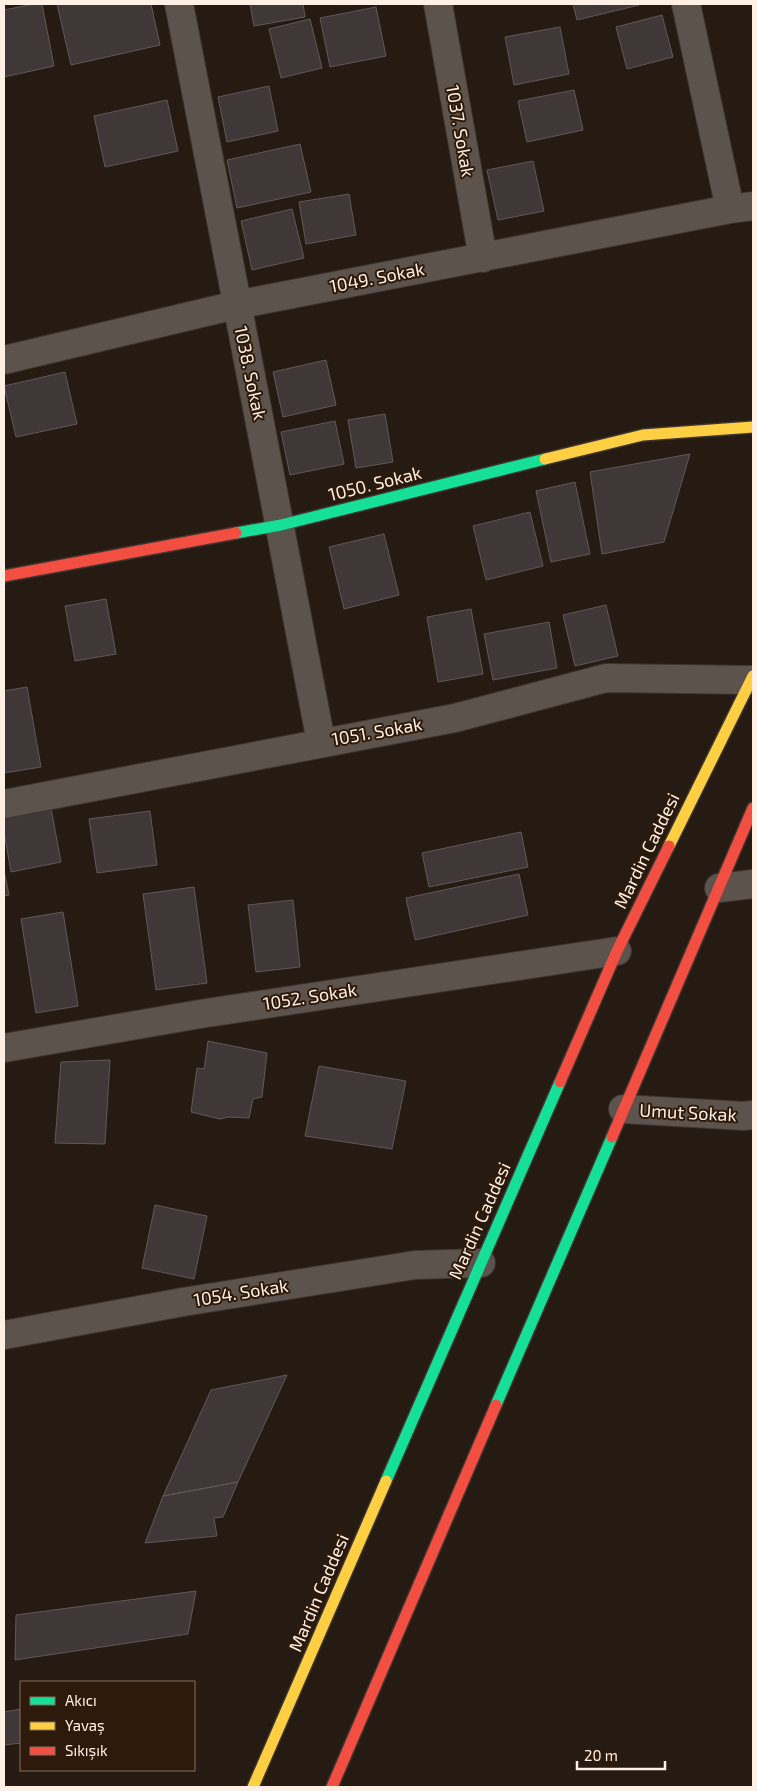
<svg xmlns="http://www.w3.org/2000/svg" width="757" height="1791" font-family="'Exo 2',sans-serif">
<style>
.building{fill:#403738;stroke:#615859}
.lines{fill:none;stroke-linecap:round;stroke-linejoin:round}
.street-casing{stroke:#3e352f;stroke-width:30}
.fast-casing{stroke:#3e352f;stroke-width:14}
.slow-casing{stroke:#3e352f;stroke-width:14}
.jam-casing{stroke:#3e352f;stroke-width:14}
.street{stroke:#5c534d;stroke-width:28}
.fast{stroke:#16e098;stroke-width:11}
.slow{stroke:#ffcf43;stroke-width:11}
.jam{stroke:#f24e42;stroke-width:11}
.labels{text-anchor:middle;stroke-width:4;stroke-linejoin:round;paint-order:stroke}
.street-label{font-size:18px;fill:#fff0e6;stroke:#2e1a0a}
</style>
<rect width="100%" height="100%" fill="#261b12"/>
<path class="building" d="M34,4h8l12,62 -50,11v-67z
M57,4h94l9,41 -89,20z
M250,4h53l2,13 -51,9z
M573,4h66v1l-62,15z
M376,7l10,49 -56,11 -10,-49z
M662,15l11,42 -46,12 -11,-42z
M310,19l12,49 -41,10 -12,-49z
M560,27l9,47 -55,11 -9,-48z
M269,86l9,45 -51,11 -9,-45z
M574,90l9,40 -56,12 -9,-41z
M167,100l11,51 -73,16 -11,-51z
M300,144l11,48 -74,16 -10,-48z
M533,161l11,50 -46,9 -11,-50z
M349,194l7,41 -50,9 -7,-42z
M292,209l12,49 -52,12 -11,-49z
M326,360l10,45 -53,12 -10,-45z
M65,372l12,52 -61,13 -12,-51z
M385,414l8,48 -37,6 -8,-48z
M335,421l9,43 -54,11 -9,-43z
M690,454l-26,88 -62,12 -12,-82z
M575,482l15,72 -39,8 -15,-71z
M530,512l13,54 -57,14 -13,-54z
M384,534l15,61 -55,14 -15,-62z
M106,599l10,55 -41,7 -10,-55z
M606,605l12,51 -43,10 -12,-51z
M471,609l12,65 -45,8 -11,-65z
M549,622l8,46 -64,12 -9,-46z
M27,687l14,80 -37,6v-82z
M51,808l10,54 -50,10 -7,-40v-15z
M150,811l7,54 -60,8 -8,-54z
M521,832l7,35 -99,20 -7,-34z
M4,870l5,25 -5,1z
M519,874l9,41 -113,25 -9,-42z
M194,887l13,96 -51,7 -13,-96z
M293,900l7,67 -44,5 -8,-67z
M63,912l15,94 -42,7 -15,-94z
M208,1041l59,12 -5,44 -9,2 -4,19 -20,-1 -9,2 -29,-7 6,-44 7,1z
M110,1060l-5,84 -50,-1 6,-81z
M319,1066l87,15 -14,68 -87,-13z
M155,1205l52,11 -13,63 -52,-11z
M287,1375l-49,107 -75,14 48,-106z
M238,1482l-15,35 -9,1 3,18 -72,7 18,-47z
M196,1591l-8,43 -173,26 1,-45z
M21,1709v34l-17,2v-33z"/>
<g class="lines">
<g class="street-casing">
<path id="street" d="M179,4c47,246 97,492 142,738
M438,4l45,254
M686,4l44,205
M4,360l232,-55 494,-96 23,-3
M4,804l451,-86 151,-40 146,2
M719,888l34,-4
M4,1048l196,-34 417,-63
M623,1109l121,7 9,-1
M4,1335l179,-33 232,-37 66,-2"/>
</g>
<g class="fast-casing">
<path id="fast" d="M236,533l45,-8 264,-66
M496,1405l116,-268
M386,1481l174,-399"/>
</g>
<g class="slow-casing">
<path id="slow" d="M545,459l98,-24 110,-8
M669,846l84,-170
M253,1787l133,-306"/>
</g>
<g class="jam-casing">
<path id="jam" d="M4,576l232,-43
M560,1082l57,-131 52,-105
M612,1137l141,-329
M332,1787l164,-382"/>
</g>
<use href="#street" class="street"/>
<use href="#fast" class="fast"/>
<use href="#slow" class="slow"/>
<use href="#jam" class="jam"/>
</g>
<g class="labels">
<g class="street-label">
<text transform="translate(460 131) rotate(80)" y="6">1037. Sokak</text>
<text transform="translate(377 278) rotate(-11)" y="6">1049. Sokak</text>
<text transform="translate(250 373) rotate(78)" y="6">1038. Sokak</text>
<text transform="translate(375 484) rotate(-14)" y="6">1050. Sokak</text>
<text transform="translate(377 732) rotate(-10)" y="6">1051. Sokak</text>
<text transform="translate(647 851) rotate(-64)" y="6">Mardin Caddesi</text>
<text transform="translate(310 997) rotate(-9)" y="6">1052. Sokak</text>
<text transform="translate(688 1113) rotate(3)" y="6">Umut Sokak</text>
<text transform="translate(480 1221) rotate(-66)" y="6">Mardin Caddesi</text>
<text transform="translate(241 1293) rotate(-9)" y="6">1054. Sokak</text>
<text transform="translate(319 1593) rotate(-67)" y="6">Mardin Caddesi</text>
</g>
</g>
<rect width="757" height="1791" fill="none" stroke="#fff0e6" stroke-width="10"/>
<rect x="20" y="1681" width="175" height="90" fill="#2e1a0a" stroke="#827062"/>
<rect x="30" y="1697" width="25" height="8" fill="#16e098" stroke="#827062"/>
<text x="65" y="1706" font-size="15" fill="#fff0e6">Akıcı</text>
<rect x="30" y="1722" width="25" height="8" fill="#ffcf43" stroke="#827062"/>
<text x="65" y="1731" font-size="15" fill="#fff0e6">Yavaş</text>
<rect x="30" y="1747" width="25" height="8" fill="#f24e42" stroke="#827062"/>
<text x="65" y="1756" font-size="15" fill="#fff0e6">Sıkışık</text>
<path d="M577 1761v8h88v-8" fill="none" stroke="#fff0e6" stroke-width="2.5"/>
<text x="584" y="1761" font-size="15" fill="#fff0e6" stroke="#2e1a0a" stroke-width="4" paint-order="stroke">20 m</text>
</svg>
